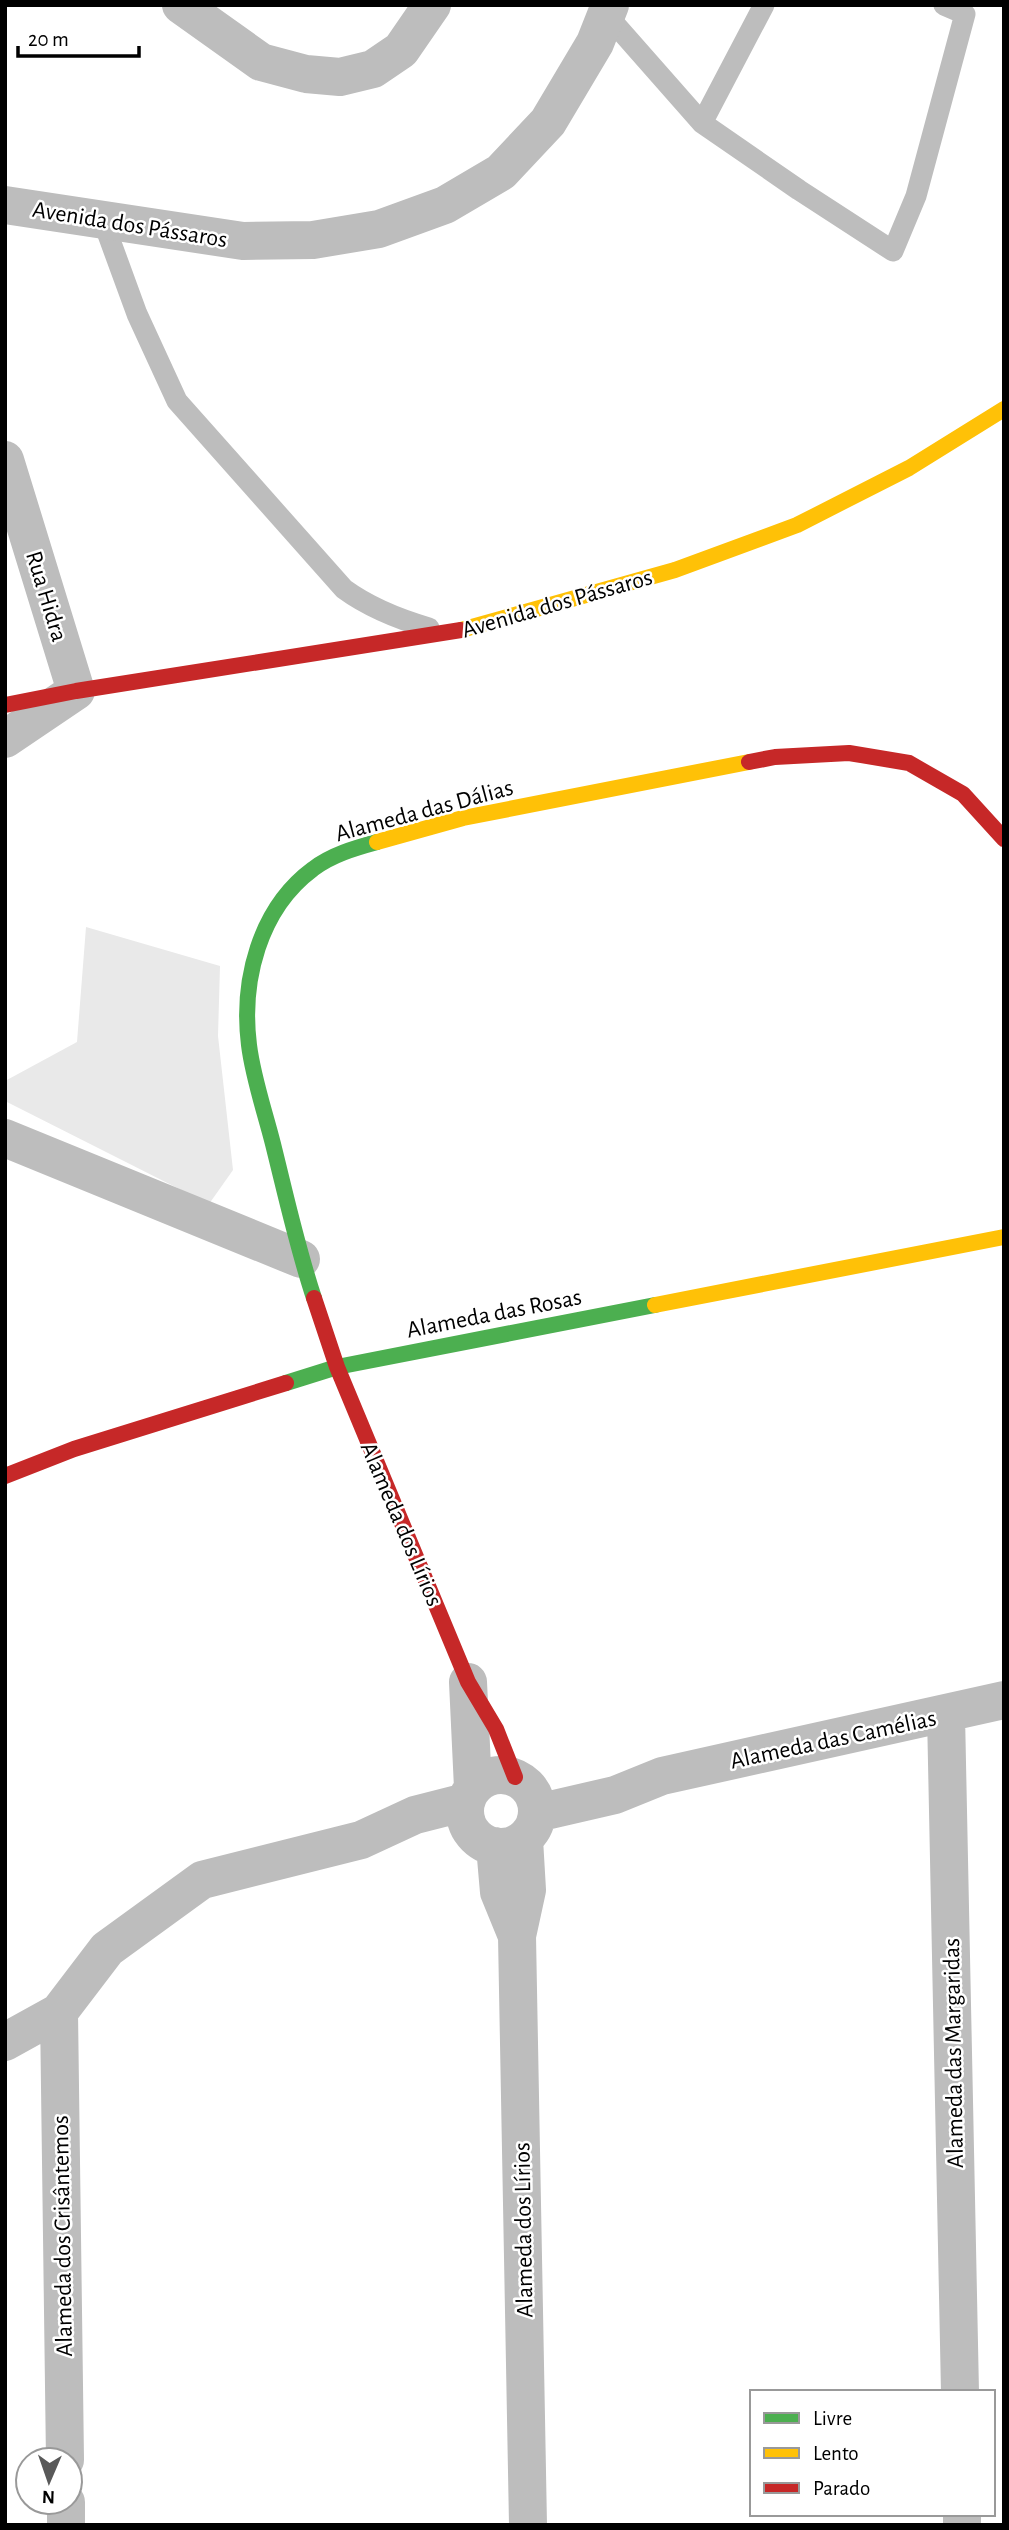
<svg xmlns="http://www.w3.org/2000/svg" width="1009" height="2530" font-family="'Alegreya Sans',sans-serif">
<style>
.green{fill:#e9e9e9}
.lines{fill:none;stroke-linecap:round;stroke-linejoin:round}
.lane{stroke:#bdbdbd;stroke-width:21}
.street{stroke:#bdbdbd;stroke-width:38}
.fast{stroke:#4caf50;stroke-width:16}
.slow{stroke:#ffc107;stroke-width:16}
.jam{stroke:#c62828;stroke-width:16}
.labels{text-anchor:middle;stroke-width:5;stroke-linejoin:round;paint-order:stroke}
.street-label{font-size:24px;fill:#000;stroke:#fff}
</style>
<rect width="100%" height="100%" fill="#fff"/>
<path class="green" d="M86,927l134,39 -2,70 15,134 -24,34 -204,-103v-20l72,-39z"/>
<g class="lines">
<path class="lane" d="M606,14l96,109 97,67 94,61 23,-55 49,-182 -21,-9
M702,123l62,-118
M103,221l34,93 40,87 167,188c26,19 54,30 85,39"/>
<path class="street" d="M181,5l80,57 45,12 34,3 33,-8 28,-19 31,-45
M5,205l238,36 70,-1 66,-11 66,-24 56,-33 47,-50 47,-79 15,-38
M5,460l71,231 -71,48
M5,1138l296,121
M468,1682l5,106
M946,1714l14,678
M465 1811a36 36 0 1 1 72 0a36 36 0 1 1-72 0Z
M537,1813l78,-18 47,-19 342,-76
M524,1839l3,51 -10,46 11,589
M495,1846l4,46 18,44
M59,2012l6,448
M5,2042l54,-30 48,-63 95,-69 159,-40 54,-25 51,-13
M66,2502v23
M962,2514v11"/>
<path class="fast" d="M314,1298c-17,-51 -28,-102 -41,-154 -8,-32 -20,-66 -24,-99 -8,-64 10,-136 64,-176 18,-14 42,-21 64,-27
M286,1383l51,-16 318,-62"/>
<path class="slow" d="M461,630l214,-60 122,-45 112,-57 95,-59
M377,842l86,-24 286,-56
M655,1305l349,-68"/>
<path class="jam" d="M5,705l71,-14 385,-61
M749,762l26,-5 74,-4 60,10 54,31 41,45
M314,1298l23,69 131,315 28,47 19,48
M5,1476l69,-27 212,-66"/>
</g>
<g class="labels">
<g class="street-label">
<text transform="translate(130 224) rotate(9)" y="8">Avenida dos Pássaros</text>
<text transform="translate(47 596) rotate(73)" y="8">Rua Hidra</text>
<text transform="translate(557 603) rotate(-16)" y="8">Avenida dos Pássaros</text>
<text transform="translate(424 810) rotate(-15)" y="8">Alameda das Dálias</text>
<text transform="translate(494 1313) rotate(-11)" y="8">Alameda das Rosas</text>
<text transform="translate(402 1524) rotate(67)" y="8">Alameda dos Lírios</text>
<text transform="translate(833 1739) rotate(-12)" y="8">Alameda das Camélias</text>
<text transform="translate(953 2053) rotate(-91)" y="8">Alameda das Margaridas</text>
<text transform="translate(523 2230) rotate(-91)" y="8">Alameda dos Lírios</text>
<text transform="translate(62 2236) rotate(-91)" y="8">Alameda dos Crisântemos</text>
</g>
</g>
<rect width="1009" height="2530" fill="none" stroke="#000000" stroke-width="14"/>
<rect x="750" y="2390" width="245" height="126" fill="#ffffff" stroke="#999999" stroke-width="2"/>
<rect x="764" y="2413" width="35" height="10" fill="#4caf50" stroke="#999999" stroke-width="2"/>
<text x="813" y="2425" font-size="21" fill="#000000">Livre</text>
<rect x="764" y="2448" width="35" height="10" fill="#ffc107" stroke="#999999" stroke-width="2"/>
<text x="813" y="2460" font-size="21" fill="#000000">Lento</text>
<rect x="764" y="2483" width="35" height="10" fill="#c62828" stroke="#999999" stroke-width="2"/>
<text x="813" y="2495" font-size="21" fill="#000000">Parado</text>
<g transform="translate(49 2481) rotate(182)"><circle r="33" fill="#ffffff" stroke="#999999" stroke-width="2"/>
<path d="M0-5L12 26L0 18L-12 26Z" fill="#595959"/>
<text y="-10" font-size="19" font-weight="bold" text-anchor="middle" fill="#000000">N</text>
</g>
<path d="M18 46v10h121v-10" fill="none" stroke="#000000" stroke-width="3.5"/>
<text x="28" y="46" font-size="21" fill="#000000" stroke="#ffffff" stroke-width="5" paint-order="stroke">20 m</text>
</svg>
